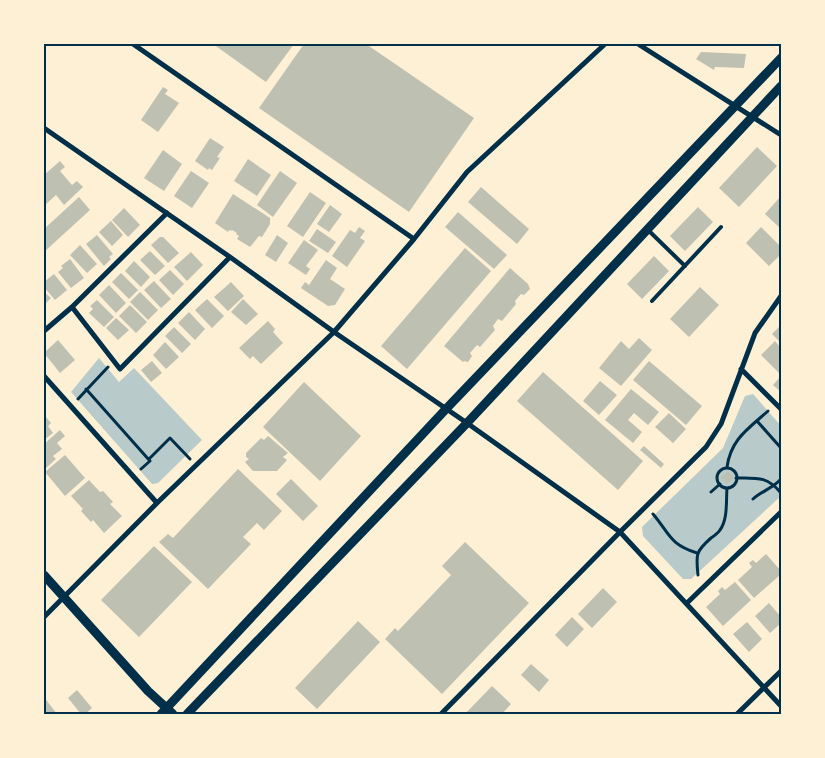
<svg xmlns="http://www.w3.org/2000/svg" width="825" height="758" font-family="Commissioner,sans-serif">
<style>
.green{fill:#b9caca}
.building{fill:#bec0b2}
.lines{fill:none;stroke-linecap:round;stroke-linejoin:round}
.path{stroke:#003049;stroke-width:3}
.service{stroke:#003049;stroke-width:4}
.minor{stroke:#003049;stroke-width:5}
.tertiary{stroke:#003049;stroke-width:9}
.neatline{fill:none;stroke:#003049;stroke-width:2}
</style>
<rect width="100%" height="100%" fill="#fdf0d5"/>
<path class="green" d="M99,358l20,24 15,-14 68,72 -44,43 -6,1 -81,-92z
M753,394l28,32v70l-90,83h-8l-40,-43 -1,-9 81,-79 22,-52z"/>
<path class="building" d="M213,44h81l-28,38z
M304,44h62l108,74 -65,94 -150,-104z
M701,52l45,2 -2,14 -29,-1 -1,3 -18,-11z
M163,87l5,3 -3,4 14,9 -21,29 -17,-12z
M210,138l14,9 -7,10 3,1 -8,12 -3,-2 -1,2 -13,-9z
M757,147l20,19 -38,41 -20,-19z
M163,150l19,14 -18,27 -20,-13z
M248,159l23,16 -14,21 -23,-15z
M60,161l5,6 -5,4 12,14 5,-4 6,6 -19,18 -8,-10 -12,11v-31z
M191,171l18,12 -17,25 -18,-12z
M280,171l17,12 -24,34 -16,-12z
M481,187l48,42 -12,15 -49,-42z
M310,192l16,11 -23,34 -16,-11z
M233,194l37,24v6l-8,13 -3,-1 -9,11 -13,-8 2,-3 -3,-2 1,-1 -5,-3 -1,1 -2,-1 -1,2 -13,-9z
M781,196v33l-16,-15z
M79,197l11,13 -46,42v-23z
M330,205l12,9 -13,18 -12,-8z
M698,207l15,15 -28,29 -15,-15z
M124,208l16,17 -12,12 -16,-17z
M458,212l49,43 -13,14 -49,-42z
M111,221l12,14 -11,11 -13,-14z
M359,227l6,4 -5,7 5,3 -18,26 -15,-11 18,-26 5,3z
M761,227l20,20v7l-12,12 -23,-23z
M317,229l19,13 -8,11 -19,-12z
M97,235l16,19 -4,3 2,2 -7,7 -18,-22z
M277,235l11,8 -12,19 -11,-7z
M160,237h3l16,16 -11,10 -17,-18z
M304,240l14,10 -12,16 4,3 -4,6 -18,-12z
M80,245l17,19 -10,9 -17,-18z
M465,248l26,23 -84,98 -26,-23z
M150,251l15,15 -10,9 -15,-15z
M191,252l12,13 -16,16 -13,-14z
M654,256l15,15 -27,28 -15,-15z
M70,259l14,19 -13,10 -13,-16 5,-4 -2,-2z
M326,260l11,8 -7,11 15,10 -10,16 -7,1 -27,-18 4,-6 4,3z
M134,261l16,16 -9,10 -16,-16z
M510,268l18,16 2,5 -6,6 -3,-1 -6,7 1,3 -14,17 -4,-2 -5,7 2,4 -15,17 -3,-2 -7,8 2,3 -4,6 -4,-1 -1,1 -19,-16z
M170,270l14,14 -11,11 -14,-15z
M121,273l17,17 -9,9 -17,-17z
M54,274l13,16 -12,10 -11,-13v-5z
M154,281l17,18 -10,9 -17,-18z
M231,282l13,14 -16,15 -14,-14z
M109,285l17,18 -10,10 -17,-18z
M700,287l19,18 -30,32 -19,-18z
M44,292l7,6 -7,7z
M140,292l18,18 -10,10 -18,-18z
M207,299l17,17 -12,12 -17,-18z
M243,299l15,15 -12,11 -15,-13z
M97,300l17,17 -10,10 -15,-14 4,-4 -3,-3z
M130,305l17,17 -11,11 -17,-17z
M189,312l16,17 -10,11 -17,-17z
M116,318l13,12 -11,10 -12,-12z
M268,321l7,8 -2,3 10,11 -22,21 -8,-8 -3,3 -11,-11z
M781,325v18l-9,-9z
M174,327l17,17 -9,9 -17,-17z
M639,338l13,12 -31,36 -22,-18 22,-27 8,8z
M58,340l17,20 -15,13 -16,-20z
M775,341l6,7v23l-2,2 -18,-18z
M165,342l14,15 -13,12 -13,-14z
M152,361l10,12 -11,9 -10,-12z
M649,361l53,45 -16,19 -53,-45z
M543,372l100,89 -25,29 -101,-89z
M781,376v16l-8,-7z
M600,381l17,14 -18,20 -16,-14z
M304,382l57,54 -41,45 -57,-54z
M631,389l28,23 -11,13 -14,-12 -6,7 14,12 -9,11 -28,-23z
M669,413l17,16 -13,14 -18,-16z
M45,416l6,7 -3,3 5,7 -9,7v-22z
M60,430l5,6 -8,7 5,6 -9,7 3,3 -10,9 -2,-3v-21z
M268,436l20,17 -5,4 4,3 -10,11h-24l-8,-9 4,-3 -3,-2v-4l15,-15 3,2z
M644,446l20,18 -3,4 -21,-18z
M65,455l20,23 -20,18 -20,-24z
M238,469l44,42 -18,19 -7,-7 -14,14 8,7 -43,45 -49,-47 9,-8 5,4z
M728,471l6,7 -7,6 -6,-7z
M291,479l27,27 -15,15 -27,-27z
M89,480l11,12 3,-1 10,11 -3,2 12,12 -18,17 -11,-13 -2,2 -10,-11 2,-2 -12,-13z
M465,542l64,61 -87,91 -57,-55 10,-11 3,3 53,-56 -9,-9z
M154,546l38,36 -53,55 -38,-37z
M766,554l15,17v3l-27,24 -16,-18 14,-13 -3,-4 4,-3 3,3z
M735,582l16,18 -28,26 -17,-19 14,-13 -2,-3 4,-4 3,3z
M603,588l14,14 -25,26 -14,-14z
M769,603l12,14v6l-11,10 -15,-17z
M572,617l12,12 -17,18 -12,-12z
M358,621l22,21 -63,67 -22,-21z
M747,622l15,17 -13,13 -16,-18z
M531,664l18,16 -10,12 -18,-17z
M492,686l19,18 -9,10h-37z
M77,690l15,18 -7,6h-4l-13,-16z
M44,697l13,17h-13z"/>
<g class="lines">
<path class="path" d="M86,389l64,72 -9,8
M78,399l30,-32
M757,421l24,27
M149,459l21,-21 20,21
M727,467c4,-28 21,-38 41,-56
M717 478a10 10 0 1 1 20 0a10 10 0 1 1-20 0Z
M736,478c21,0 31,-2 45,15
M711,492l9,-8
M753,499c9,-8 20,-11 28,-20
M653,514c17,20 16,30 44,39
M698,575c-2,-20 -3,-23 13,-37 3,-2 7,-5 9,-8 8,-11 6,-29 7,-42"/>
<path class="service" d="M647,229l38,37
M652,301l69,-74"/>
<path class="minor" d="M133,44l281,195
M638,44l143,91
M44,128l186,129 104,75 133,91 153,109 161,174
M72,307l48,62 110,-112
M44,331l28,-24 95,-94
M741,369l40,40
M44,376l113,127
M687,603l94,-91
M44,617l113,-114 177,-171 80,-93 53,-67 138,-128
M441,714l179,-182 86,-85 15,-23 34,-91 26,-37
M737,714l44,-43"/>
<path class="tertiary" d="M44,575l104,116 25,23
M161,714l285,-305 335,-351
M187,714l280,-291 314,-337"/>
</g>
<rect width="825" height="758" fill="none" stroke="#fdf0d5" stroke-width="90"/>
<rect x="45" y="45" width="735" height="668" class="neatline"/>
</svg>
